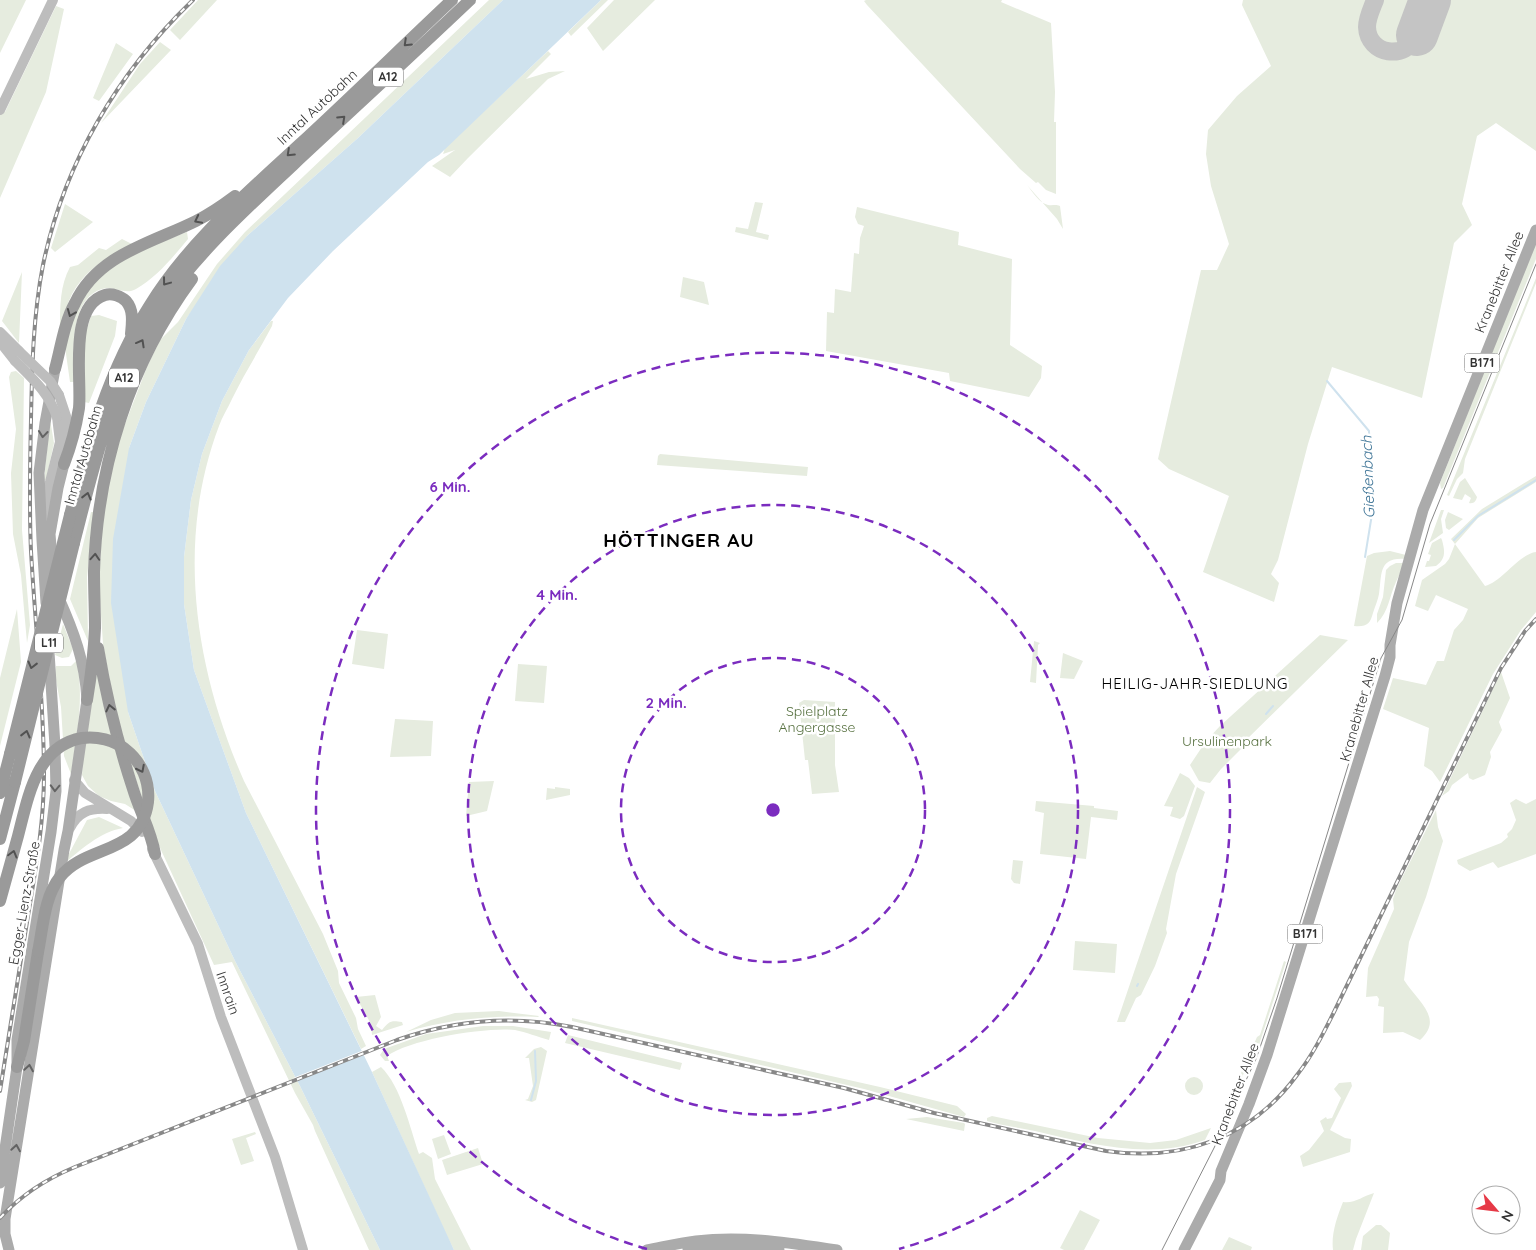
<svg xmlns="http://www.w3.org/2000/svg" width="1536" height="1250" font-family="Quicksand,sans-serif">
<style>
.green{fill:#e6ecdf}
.water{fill:#cfe2ee}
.pier{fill:#fff}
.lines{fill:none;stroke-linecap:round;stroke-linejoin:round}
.stream{stroke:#cfe2ee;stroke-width:2}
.taxiway{stroke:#c4c4c4;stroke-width:18}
.runway{stroke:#c4c4c4;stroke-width:42}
.secondary{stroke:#bdbdbd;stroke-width:10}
.primary{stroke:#ababab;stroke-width:11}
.highway{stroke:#9a9a9a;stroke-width:12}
.tram{stroke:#888;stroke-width:1}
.rail-casing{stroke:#888;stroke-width:4}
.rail{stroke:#fff;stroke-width:2;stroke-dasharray:5.5;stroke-linecap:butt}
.secondary-bridge{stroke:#bdbdbd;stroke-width:10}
.highway-bridge{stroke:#9a9a9a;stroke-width:12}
.oneway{stroke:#525252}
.oneway2{stroke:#636363}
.ring{fill:none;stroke:#7b2cbf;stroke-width:2.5;stroke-dasharray:9 6}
.labels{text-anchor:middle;stroke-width:5;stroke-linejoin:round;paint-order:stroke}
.shield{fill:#fff;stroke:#707070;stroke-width:1}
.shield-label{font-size:12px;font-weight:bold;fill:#333}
.street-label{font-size:14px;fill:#333;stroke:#fff}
.park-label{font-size:14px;fill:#56703f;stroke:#fff}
.water-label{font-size:15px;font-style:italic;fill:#3f7597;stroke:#fff}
.neighbourhood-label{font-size:15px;letter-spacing:1px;fill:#000;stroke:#fff}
.district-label{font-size:19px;font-weight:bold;letter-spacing:1px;fill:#000;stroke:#fff}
.centre{fill:#7b2cbf;stroke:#fff;stroke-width:2.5}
.ring-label{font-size:15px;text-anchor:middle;font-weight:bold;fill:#7b2cbf;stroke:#fff;stroke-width:5;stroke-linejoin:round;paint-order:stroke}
</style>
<rect width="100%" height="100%" fill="#fff"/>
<path class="green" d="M0,0h26l-26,53z
M198,0h19l-37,40 -10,-10z
M489,0h14l-145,138 -110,97 -62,84 -40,83 -17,46 -1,264 27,79 80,170 65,125 80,164h-11l-54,-119 -2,-6 -18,-32 -63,-131 -18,3 -59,-128 -37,-112 -15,-81 -4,-59 3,-61 8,-48 10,-39 27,-70 13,-27 18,-18 39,-58 28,-32z
M601,0h7l-37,36 -3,-4z
M614,0h41l-52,51 -16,-23z
M866,0h136l-1,2 50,21 4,69 -1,30h2v72l-10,-4 -8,-8 -2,1 -16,-14 -153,-164 -3,-4z
M1243,0h293v151l-40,-28 -19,13 -15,68 10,21 -18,18 -32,155 -90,-31 -24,77 -30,116 -7,14 8,9 -5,19 -71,-30 26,-76 -60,-27 -11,-10 43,-189h16l12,-26 -18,-58 -5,-32 2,-24 29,-34 34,-30 -29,-61z
M56,6l8,3 -18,83 -46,106v-88l5,2z
M160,42l11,8 -70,73 39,-59z
M116,43l17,11 -34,47 -6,-3z
M548,51l3,3 -25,25 23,-7 16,-1 -17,8 -80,79 -18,19 -18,-11 23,-16 -12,4 2,-6z
M1027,185c5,6 12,18 21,20 5,1 7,-1 12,1l3,23 -6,-10z
M755,202l8,1 -7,29 13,3 -1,5 -33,-8 1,-5 12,2z
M65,204l28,18 -38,30 -4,-4z
M857,207l102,25 -1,13 54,14 -2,86 32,21 -1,12 -12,19 -79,-16 -1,-8 -123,-22 1,-39 7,1 1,-24 16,3 3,-39 5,1 1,-16 4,-12 -6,-2 -3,-7z
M187,232l1,7c-15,18 -31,38 -52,50 -10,6 -20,-2 -30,-1 -38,7 -33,67 -31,94h-5l-5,-35 12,-41 27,-36 32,-18z
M122,239l10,5c-25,13 -46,25 -60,50 -5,10 -8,22 -12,33 0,-20 0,-42 10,-60l8,-2 21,-17 7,2z
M1536,240v19l-93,229 -2,1 -1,-6z
M22,272l-3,71 -17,-22z
M683,277l21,5 5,23 -29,-8z
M1536,278v5l-71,176 -2,14 -6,6 -8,17 -2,-1z
M99,315l18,6 -2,15 -26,67 -5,-1 1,-67 6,-19z
M271,321h2l-1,5c-13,25 -28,48 -40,73 -4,9 -10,18 -13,27 -44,116 -24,244 25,355l79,153 15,37 1,12 17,35 2,11 8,17 -5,3 -115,-236 -52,-143 -10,-66v-47l7,-57 11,-46 20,-53 27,-51z
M16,371l8,7 -2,152 8,95 -3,18 -6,-68 -8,-41 -2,-61 5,-44 -7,-52 2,-5z
M50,419l4,24 -8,37h-2z
M660,454l148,13 -1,9 -150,-11 1,-9z
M1536,476v6l-58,36 -23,26 30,42c17,-4 34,-32 51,-34v60l-15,18 -28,44 -53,108 -8,-11 -8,-5 5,-38 -46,-19 10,-31 33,7 11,-24h7l10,-31 9,-10 5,-11 -32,-14 -8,16 -13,-5 7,-26 23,-16 4,-5 6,-15 -4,-5 31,-30z
M1465,478l12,19c-1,4 -3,7 -8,6l2,-5 -6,-4 -3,6 -9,-2 7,-16z
M1441,510h3l-3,9 2,14 -14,10z
M91,512h3l-7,65 1,64 -18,-42z
M1448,512l15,7 -14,11 -3,-2 -1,-8z
M1441,538l1,2c3,11 4,19 -6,26l-11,1 2,-6h2l2,-6 -3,-1 4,-11z
M1390,551l16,4 -1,4c-27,-2 -23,16 -26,35 -1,6 -4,12 -6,19 -3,11 -6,14 -19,13l13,-70 7,-3z
M1396,563h7c-1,8 -4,12 -7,19 -7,15 -7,29 -19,41v-9l6,-17 3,-27 4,-4z
M17,609l4,53 -21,84v-68z
M63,624l10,25 -4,8 -7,1 -7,-3z
M357,630l31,4 -4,35 -32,-5z
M1320,635l28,5 -105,103 2,2 -24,24 -11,14 -11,-2 -9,-16 16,-24 14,-15z
M1034,641l6,2 -2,2 -2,38 -6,-1z
M1063,653l20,8 -9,18 -14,-1z
M77,660c7,41 0,74 -6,114l-7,-18 -3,-49 -6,-32 1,-9h15z
M96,660l40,151 -11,-7 -14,-3 -12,-5 -11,-10 -6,-11 1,-19z
M518,664l29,2 -3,37 -29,-2z
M1501,672l9,26 -11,24 3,8 -12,22 1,5 -6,18 -12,5 -4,-2 -1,-5 -16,12 -3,6 -7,5z
M804,700l31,2v63l4,27 -27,2 -4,-34h-3l-6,-57z
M395,719l38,2 -2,35 -41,1z
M1180,773l9,5 6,8 -11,30 -4,3 -10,-3 3,-9 -9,-1z
M494,781l-7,30 -21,5 3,-34z
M555,787l15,2v6l-24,5 1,-12 8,1z
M1197,787l8,5 -29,82 -10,55 1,4 -12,33 -14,29 -5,3 -11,24h-8z
M1516,799l10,5 10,-5v55l-38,14 -5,-6 -23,9 -12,-7 -1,-4 44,-17 7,-6 -1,-3 5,-5 4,-9 -6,-17z
M1036,801l58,5v2l24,3 -1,9 -26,-3 -5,42 -46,-5 4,-41 -9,-2z
M1436,810l2,17 5,14 -17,56 -17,45 -5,38c12,20 41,38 16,60l-17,-8 -20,1 1,-26 -6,-1 1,-7 -2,-3 -11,1 2,-29 26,-59 -1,-10 3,-9z
M99,817l24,11c-23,4 -43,22 -60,37l24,-45z
M1013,860l10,1 -3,23 -6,-1 -3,-4z
M1075,941l42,3 -2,29 -42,-3z
M1284,961l2,1 -30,92 -3,-1 -28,62 -2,-1 34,-77 3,-2z
M375,995l6,22 -5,9 6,4c7,-9 9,-10 20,-8l1,3 -31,10 -1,-11 -15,-27z
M499,1011l40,5 -1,1c-45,-2 -88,2 -132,15l25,-12 24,-7z
M572,1018l308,69 77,19 9,8 -2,3 -100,-28 -292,-68z
M483,1026h30l38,6 -2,8c-11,-3 -23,-8 -34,-10 -29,-3 -104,9 -128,26l2,5h-4l-5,-6 4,-6 42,-15z
M568,1035l114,28 -2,7 -115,-27z
M541,1047l6,4 -11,49 -4,2 -7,-2 3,-1 5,-13 -4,-28h-4l9,-9z
M381,1067c20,19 29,61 38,87l4,-2 9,6 3,21 36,71h-17l-8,-16 -74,-162z
M1185 1086a9 9 0 1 1 18 0a9 9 0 1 1-18 0Z
M1351,1082l1,4 -22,44 15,8 6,1 -1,13 -47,15 -3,-11 9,-6 15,-19 -4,-10 6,-4 1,2 5,-1 9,-20 -7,-9 5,-6z
M992,1116l106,22 52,5 26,-3 35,-12 -6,12c-55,20 -115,4 -170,-9 -16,-3 -34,-6 -48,-10v-3z
M927,1117l37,6 1,1 -1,7 -58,-12z
M255,1132l1,2 -10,4 8,23 -13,4 -9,-26z
M444,1135l7,19 -13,5 -6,-20z
M478,1148l5,16 -36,11 -5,-15z
M1374,1193l-18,46 -3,11h-20c-2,-16 4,-33 10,-48 11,2 20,-6 31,-9z
M1080,1210l20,10 -16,30h-20l-4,-2z
M1376,1225h5l9,8 -2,17h-27l2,-14z
M1229,1237l23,10 -1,3h-29z"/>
<path class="water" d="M503,0h98l-162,155 -11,7 -95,89 -45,47 -39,52 -27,51 -20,53 -11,46 -7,57v47l10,66 52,143 126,259 82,178h-74l-80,-164 -65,-125 -80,-170 -27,-79 -17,-109 2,-64 16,-91 17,-46 40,-83 34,-53 28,-31 110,-97z"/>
<path class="pier" d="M364,1050l2,4 -71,28 -2,-4z"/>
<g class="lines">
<path class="stream" d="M1327,381l42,50 3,83 -7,43
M1454,540l24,-24 58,-36
M1266,714l7,-8
M1137,986l1,-2
M531,1100l5,-19 -1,-30"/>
<path class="taxiway" d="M1375,0c-3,8 -8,18 -8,27 1,28 39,34 50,8"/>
<path class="runway" d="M1417,35l13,-35"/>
<path class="secondary" d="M0,110l53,-110
M0,332l19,19
M0,342l15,19
M59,395l8,24 -1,26
M44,520l4,-30 12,-48 -3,-25
M74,780l11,13 46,28 11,11
M70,828c8,-16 19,-20 37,-19
M152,849l46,95 23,73 54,140 28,93"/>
<path class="primary" d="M53,574l-3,-40 8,-46 6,-24
M46,603l-4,-63 -3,-67 6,-50 10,-54
M0,1183l17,-116v-27l34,-208 5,-41 -1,-45 -6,-94
M9,1250l-4,-16v-15l59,-369 4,-19 19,-131c-2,-39 -13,-68 -29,-104
M647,1250c16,-3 32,-7 49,-9 47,-6 94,2 141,9
M688,1250c30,-4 62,-4 91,0
M1184,1250l36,-70 1,-9 28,-67 18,-49 118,-379 5,-19v-12l7,-42 26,-93 113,-280"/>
<path class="highway" d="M55,369c6,-22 9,-46 20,-66 23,-49 77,-60 121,-82 14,-7 27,-16 39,-25
M64,464c7,-18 12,-37 15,-56 3,-29 -11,-102 26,-113 7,-2 16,1 21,6 8,9 6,22 5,33
M70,515c19,-74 38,-144 80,-210 38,-62 96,-111 149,-160 52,-48 102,-97 153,-145
M74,543c21,-81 39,-163 85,-234 37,-55 86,-99 134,-144 59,-55 118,-109 177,-165
M98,648c8,48 20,95 35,141 7,23 18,42 22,65
M87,700c4,-24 7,-48 8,-72 0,-18 -1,-37 -1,-56 3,-105 36,-209 98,-293
M0,793l10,-39
M0,839l15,-57
M17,1067l7,-26 14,-89"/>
<path class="tram" d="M1162,1250l52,-102 42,-89 21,-61 104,-340 21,-38 28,-96 106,-260"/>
<g class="rail-casing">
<path id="rail" d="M0,1091c9,-56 18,-113 27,-169 8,-49 17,-98 17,-148 0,-74 -9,-149 -13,-223 -2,-44 -1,-88 0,-132 1,-51 2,-103 12,-154 21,-102 75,-193 150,-265
M0,1218c21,-23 46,-39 75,-51l322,-127c57,-20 116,-25 175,-13l272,61 90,25 172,38c76,11 145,-13 191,-76 15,-19 26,-41 37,-63l167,-344 24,-37 11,-12"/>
</g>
<use href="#rail" class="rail"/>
<path class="secondary-bridge" d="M19,351l31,30 9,14
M15,361c19,19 33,31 42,56"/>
<path class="highway-bridge" d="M10,754l60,-239
M15,782l59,-239
M0,901c6,-22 12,-43 18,-65 10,-38 18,-90 64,-98 15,-2 32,2 43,11 17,13 25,33 23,53 -7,54 -62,42 -88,75 -16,20 -17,51 -22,75"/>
</g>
<defs><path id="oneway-chevron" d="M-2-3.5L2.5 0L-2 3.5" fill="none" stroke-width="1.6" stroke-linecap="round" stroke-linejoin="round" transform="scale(1.25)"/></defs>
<g class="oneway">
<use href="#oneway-chevron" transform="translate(407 43) rotate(136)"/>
<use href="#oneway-chevron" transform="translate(342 119) rotate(-43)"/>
<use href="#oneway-chevron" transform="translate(290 153) rotate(137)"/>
<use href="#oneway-chevron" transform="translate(198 220) rotate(153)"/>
<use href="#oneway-chevron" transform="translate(166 282) rotate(127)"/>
<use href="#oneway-chevron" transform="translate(71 313) rotate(112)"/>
<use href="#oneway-chevron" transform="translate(141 343) rotate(-61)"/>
<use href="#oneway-chevron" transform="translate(87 496) rotate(-76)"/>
<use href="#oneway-chevron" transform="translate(95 557) rotate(-86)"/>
<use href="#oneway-chevron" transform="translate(32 665) rotate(104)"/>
<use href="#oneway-chevron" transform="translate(110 708) rotate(-103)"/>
<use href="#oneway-chevron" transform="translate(26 734) rotate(-76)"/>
<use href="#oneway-chevron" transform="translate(141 769) rotate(63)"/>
<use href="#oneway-chevron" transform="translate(13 854) rotate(-75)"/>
</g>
<g class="oneway2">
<use href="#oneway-chevron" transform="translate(43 434) rotate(96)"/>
<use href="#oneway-chevron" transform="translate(55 788) rotate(92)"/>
<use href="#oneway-chevron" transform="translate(29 1068) rotate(-81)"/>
<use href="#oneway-chevron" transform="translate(16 1148) rotate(-81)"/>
</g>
<g class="ring">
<circle cx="773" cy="810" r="152"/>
<circle cx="773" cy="810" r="305"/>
<path d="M647 1249A457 457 0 1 1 899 1249"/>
</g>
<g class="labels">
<g class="shield">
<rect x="373" y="67.5" width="30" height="19" rx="4"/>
<rect x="1464.5" y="353.5" width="35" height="19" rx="4"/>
<rect x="109" y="368.5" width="30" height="19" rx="4"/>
<rect x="35" y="633.5" width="28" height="19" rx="4"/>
<rect x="1287.5" y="924.5" width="35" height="19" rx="4"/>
</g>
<g class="shield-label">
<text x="388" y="81">A12</text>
<text x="1482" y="367">B171</text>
<text x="124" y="382">A12</text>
<text x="49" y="647">L11</text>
<text x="1305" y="938">B171</text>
</g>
<g class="street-label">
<text transform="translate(317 107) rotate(-43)" y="5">Inntal Autobahn</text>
<text transform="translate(1499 282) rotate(-68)" y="5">Kranebitter Allee</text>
<text transform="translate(83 455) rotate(-74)" y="5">Inntal Autobahn</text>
<text transform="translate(1359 709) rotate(-74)" y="5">Kranebitter Allee</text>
<text transform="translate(24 903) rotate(-80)" y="5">Egger-Lienz-Straße</text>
<text transform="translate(228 993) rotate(71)" y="5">Innrain</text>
<text transform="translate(1235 1094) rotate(-69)" y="5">Kranebitter Allee</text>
</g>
<g class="park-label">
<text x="817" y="716">Spielplatz<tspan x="817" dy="16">Angergasse</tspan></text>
<text x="1227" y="746">Ursulinenpark</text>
</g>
<g class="water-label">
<text transform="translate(1368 477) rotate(-92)" y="5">Gießenbach</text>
</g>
<g class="neighbourhood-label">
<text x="1195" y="689">HEILIG-JAHR-SIEDLUNG</text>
</g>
<g class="district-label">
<text x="679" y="547">HÖTTINGER AU</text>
</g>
</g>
<circle cx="773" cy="810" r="8" class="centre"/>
<g class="ring-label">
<text x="450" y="492">6 Min.</text>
<text x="557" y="600">4 Min.</text>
<text x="666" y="708">2 Min.</text>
</g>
<g transform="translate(1496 1210) rotate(118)"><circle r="24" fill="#ffffff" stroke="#adadad"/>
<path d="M0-4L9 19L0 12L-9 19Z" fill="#e63946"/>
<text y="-8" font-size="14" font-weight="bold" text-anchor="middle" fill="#333333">N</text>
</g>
</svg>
